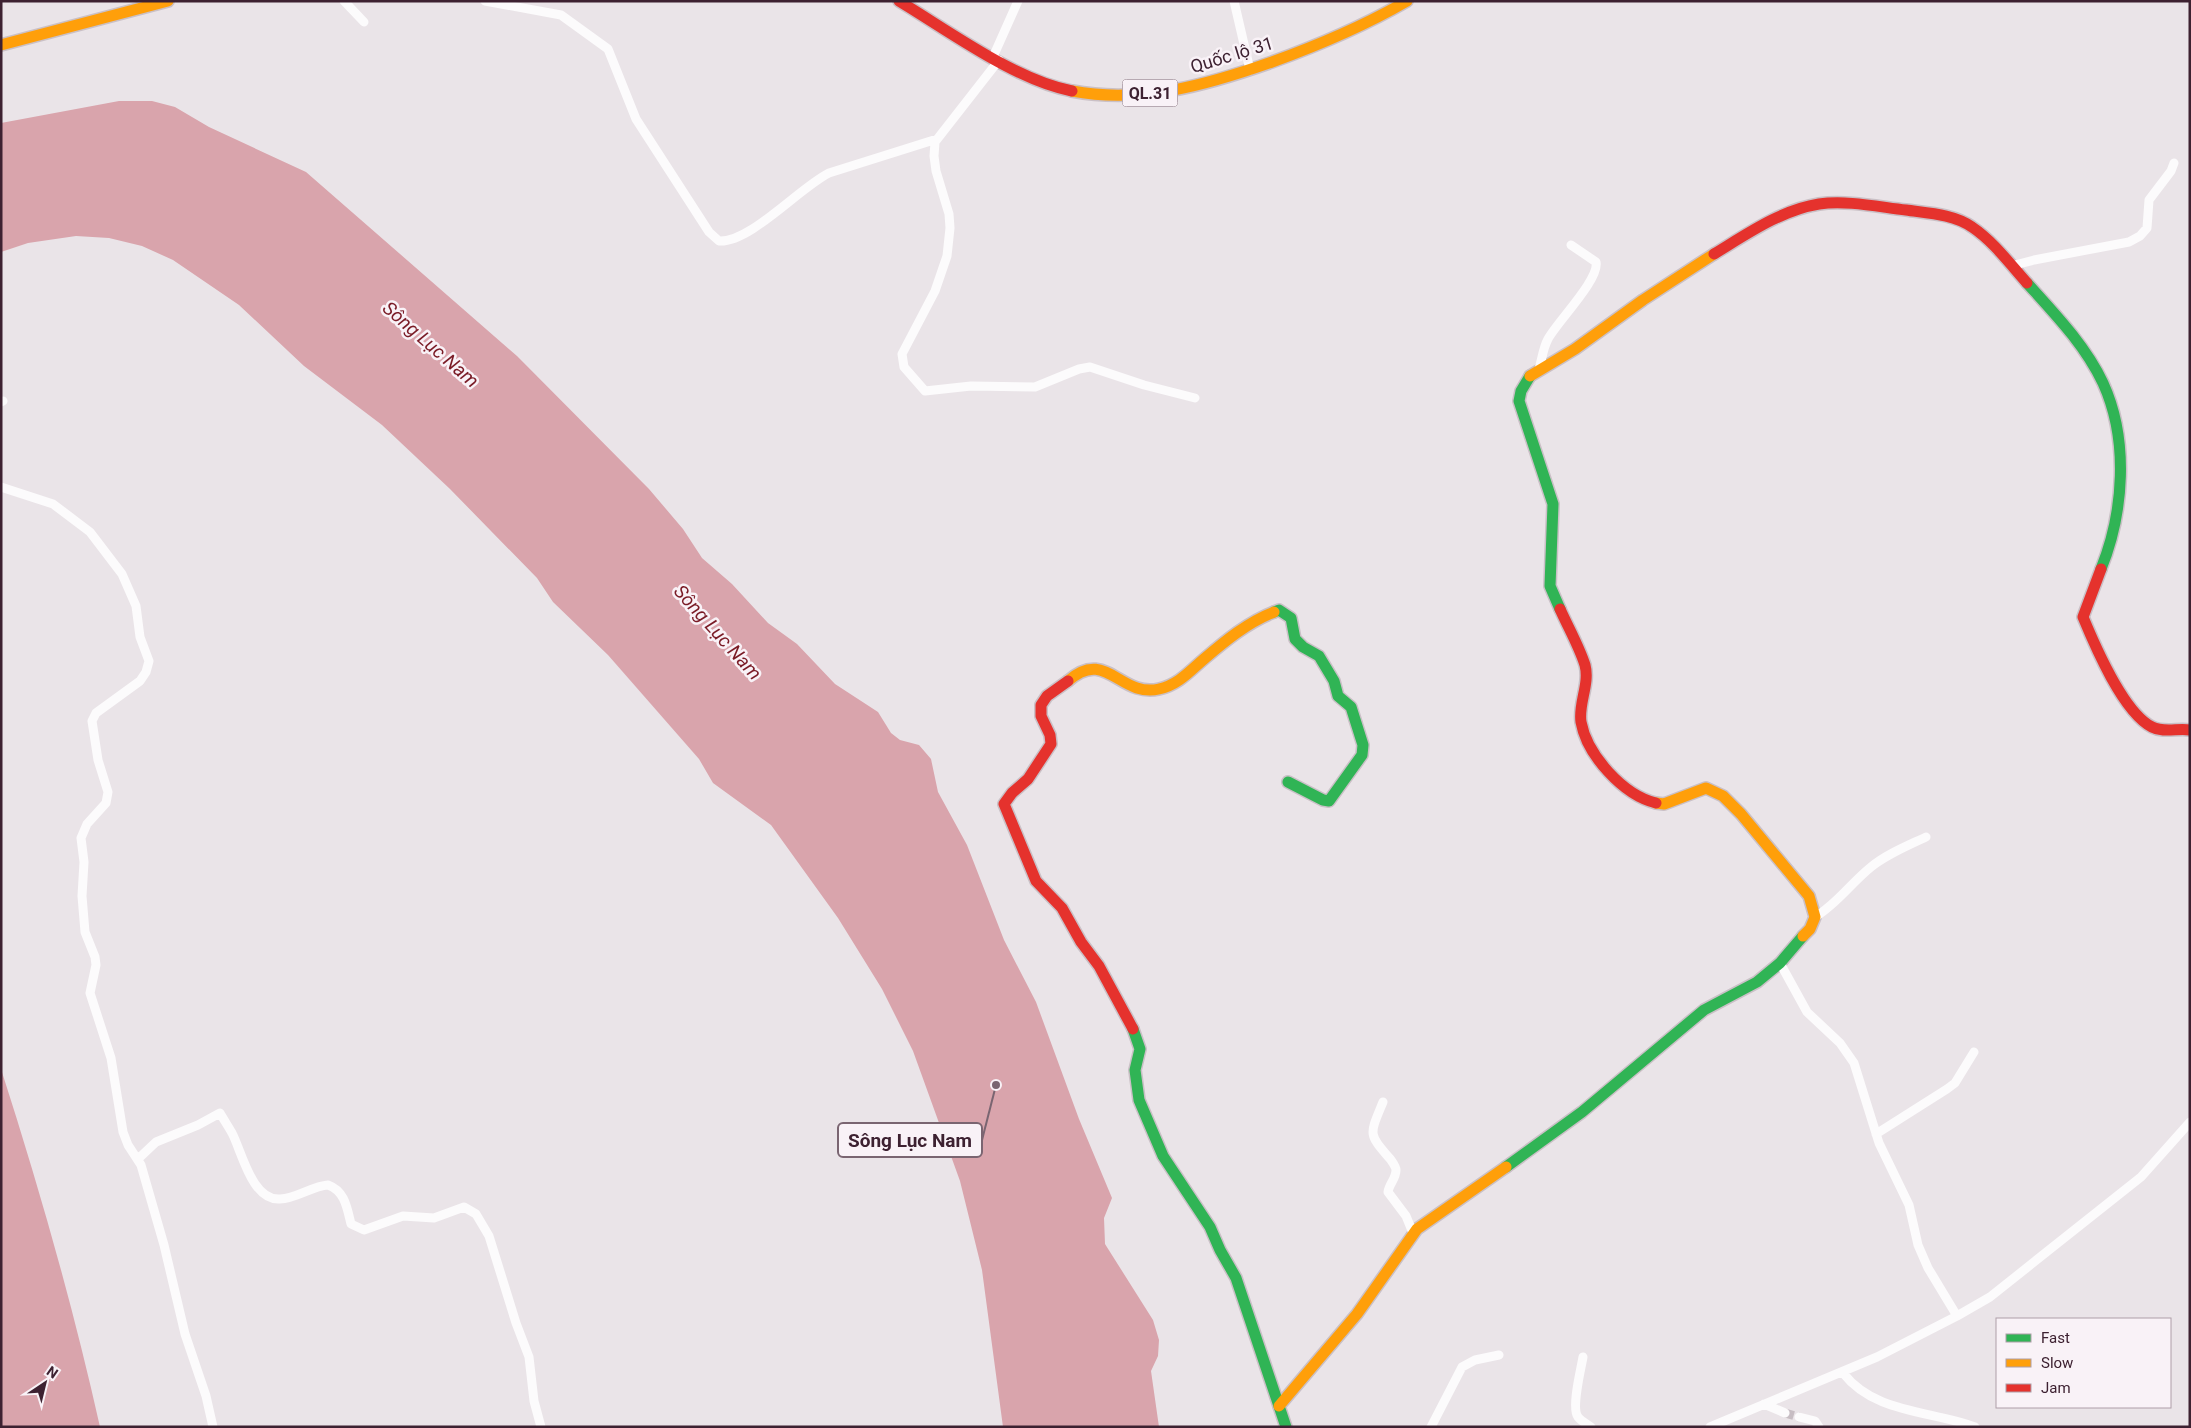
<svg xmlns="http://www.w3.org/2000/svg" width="2191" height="1428" font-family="Roboto,sans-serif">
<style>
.water{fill:#d9a4ac}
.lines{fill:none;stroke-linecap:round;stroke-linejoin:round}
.street-tunnel{stroke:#c7bdc3;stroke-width:9;stroke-dasharray:9 4.5;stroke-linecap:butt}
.fast-casing{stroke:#cac0c6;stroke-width:14}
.slow-casing{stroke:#cac0c6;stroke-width:14}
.jam-casing{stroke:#cac0c6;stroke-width:14}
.street{stroke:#fcfbfc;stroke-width:9}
.fast{stroke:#30b455;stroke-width:11}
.slow{stroke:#ff9f0a;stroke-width:11}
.jam{stroke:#e5322d;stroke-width:11}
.labels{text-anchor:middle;stroke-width:5;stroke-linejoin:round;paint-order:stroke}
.shield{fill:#f9f2f7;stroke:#75606c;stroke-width:1}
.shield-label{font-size:16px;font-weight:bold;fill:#3d2131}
.street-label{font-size:18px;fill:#3d2131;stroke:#f9f2f7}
.water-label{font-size:19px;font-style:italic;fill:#7a1b26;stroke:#f9f2f7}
.leader{fill:none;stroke:#7a6571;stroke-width:2}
.callout-dot{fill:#7a6571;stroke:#f9f2f7;stroke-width:2}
.callout{fill:#f9f2f7;stroke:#7a6571;stroke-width:2}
.callout-label{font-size:19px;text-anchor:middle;font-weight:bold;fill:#3d2131}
</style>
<rect width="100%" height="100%" fill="#eae4e8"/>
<path class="water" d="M119,101h33l23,6 34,20 97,45 211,184 132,133 34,40 19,29 30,26 36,39 29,21 38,40 43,28 13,21 9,7 19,5 12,14 7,33 29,53 37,95 32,62 43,117 33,79 -8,20 1,26 48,76 6,20 -1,16 -7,15 8,56h-156l-21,-157 -22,-89 -47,-130 -31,-62 -44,-71 -67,-93 -58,-42 -14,-24 -91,-104 -55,-53 -16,-24 -87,-89 -68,-64 -78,-59 -65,-61 -66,-45 -31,-14 -33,-8 -33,-2 -48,7 -27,9v-129z
M1,1069c38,118 72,237 99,358h-99z"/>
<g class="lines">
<path class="street-tunnel" d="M1785,1413l14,4"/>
<g class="fast-casing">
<path id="fast" d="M2027,283c28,31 58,62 76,100 26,57 21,129 -2,186
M1530,376l-9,15 -2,10 34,103 -3,82 10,23
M1274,612l5,-2 12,8 4,21 8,8 16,9 15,25 4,15 13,11 12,38 -1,10 -33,46 -6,-1 -35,-18
M1133,1029l7,20 -5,21 4,30 24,56 47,71 10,23 16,28 50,149
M1506,1167l76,-55 122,-102 53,-28 23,-19 23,-27"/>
</g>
<g class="slow-casing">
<path id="slow" d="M1,45l167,-44
M1072,91c69,13 135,-6 200,-29 47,-17 92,-36 135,-61
M1530,376l45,-27 68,-49 71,-46
M1068,681c38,-34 52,17 91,8 19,-4 31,-18 45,-30 21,-18 44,-37 70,-47
M1656,803l8,1 42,-16 17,8 18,18 68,82 6,21 -5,12 -7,7
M1279,1406l78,-92 60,-85 89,-62"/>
</g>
<g class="jam-casing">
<path id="jam" d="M899,1c50,30 116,79 173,90
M1714,254c33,-20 67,-44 105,-50 28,-4 60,3 87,6 21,3 48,4 66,17 21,14 38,37 55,56
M2101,569l-18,48c12,29 40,95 69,110 11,6 26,1 38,3
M1560,609c8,18 19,37 25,56 5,19 -7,39 -4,57 6,33 42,73 75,81
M1068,681l-21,15 -6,9v11l9,19 1,9 -23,35 -16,14 -8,11 32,77 26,27 19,34 18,24 34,63"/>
</g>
<path class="street" d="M344,1l20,21
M485,1l76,14 47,34 28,70 73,113 10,9c31,2 80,-53 110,-68l108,-34
M1234,1l16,69
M993,57l25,-56
M999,60l-64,82 -1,14 2,15 13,43 1,14 -3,28 -12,35 -33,63 2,13 21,24 46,-5 64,1 44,-18 11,-2 54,18 51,13
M2011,266l23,-6 95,-18 11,-6 7,-8 2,-28 22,-29 3,-8
M1539,369c3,-10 4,-21 9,-30 9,-17 52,-60 48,-77l-25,-17
M1,402l2,-1
M1,487l52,17 37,28 32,42 14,32 4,31 9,24 -3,11 -6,9 -44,32 -4,8 6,39 10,32 -2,11 -19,21 -6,14 3,24 -2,34 3,36 10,25 1,8 -6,28 21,65 12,74 5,13 13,20 23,80 21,89 21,62 7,31
M1815,917c22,-13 36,-34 56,-50 16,-13 36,-21 55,-30
M1780,963l27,49 33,31 14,20 25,80 30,62 9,40 10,23 29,48
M1383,1102c-14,34 -15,31 8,58 2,3 5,7 5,10 0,9 -7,14 -8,22l18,24 7,17
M1876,1134l71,-45 8,-6 19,-31
M138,1159l18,-17 42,-17 22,-12c4,7 8,13 12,20 10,19 20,68 48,66 16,0 32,-13 48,-14 17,6 19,23 23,39l13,6 39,-14 31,2 30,-11 12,7 13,22 27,87 13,34 5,44 7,26
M1583,1357c-2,12 -12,51 -5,60 3,4 9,7 13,10
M1843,1373c32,41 87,37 132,54
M1764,1404l21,9
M1799,1417l16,4 4,6
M1431,1427l31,-60 13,-7 24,-5
M1710,1427l167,-70 80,-41 33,-19 151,-120 49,-55"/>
<use href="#fast" class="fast"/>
<use href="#slow" class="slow"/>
<use href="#jam" class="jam"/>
</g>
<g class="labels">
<rect class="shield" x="1122.5" y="79.5" width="55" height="27" rx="4"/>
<g class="shield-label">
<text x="1150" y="99">QL.31</text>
</g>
<g class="street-label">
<text transform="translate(1232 55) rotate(-17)" y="6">Quốc lộ 31</text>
</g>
<g class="water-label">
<text transform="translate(431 344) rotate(41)" y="7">Sông Lục Nam</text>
<text transform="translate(718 632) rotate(48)" y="7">Sông Lục Nam</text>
</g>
</g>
<path class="leader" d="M996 1085L982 1140"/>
<circle class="callout-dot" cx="996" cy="1085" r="5"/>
<rect class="callout" x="838" y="1123" width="144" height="34" rx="5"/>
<g class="callout-label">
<text x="910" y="1147">Sông Lục Nam</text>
</g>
<rect width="2191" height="1428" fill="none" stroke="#3d2131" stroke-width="5"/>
<rect x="1996" y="1318" width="175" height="90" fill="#f9f2f7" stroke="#ae9ea8"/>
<rect x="2006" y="1334" width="25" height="8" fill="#30b455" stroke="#ae9ea8"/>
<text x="2041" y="1343" font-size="15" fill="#3d2131">Fast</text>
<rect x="2006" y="1359" width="25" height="8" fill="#ff9f0a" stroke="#ae9ea8"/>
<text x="2041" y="1368" font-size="15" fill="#3d2131">Slow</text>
<rect x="2006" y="1384" width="25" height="8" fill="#e5322d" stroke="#ae9ea8"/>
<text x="2041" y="1393" font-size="15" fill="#3d2131">Jam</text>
<g transform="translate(45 1383) rotate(35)" stroke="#f9f2f7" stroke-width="4" paint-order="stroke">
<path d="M0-4L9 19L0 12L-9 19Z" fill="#3d2131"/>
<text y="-8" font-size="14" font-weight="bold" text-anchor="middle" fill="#3d2131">N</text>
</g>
</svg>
